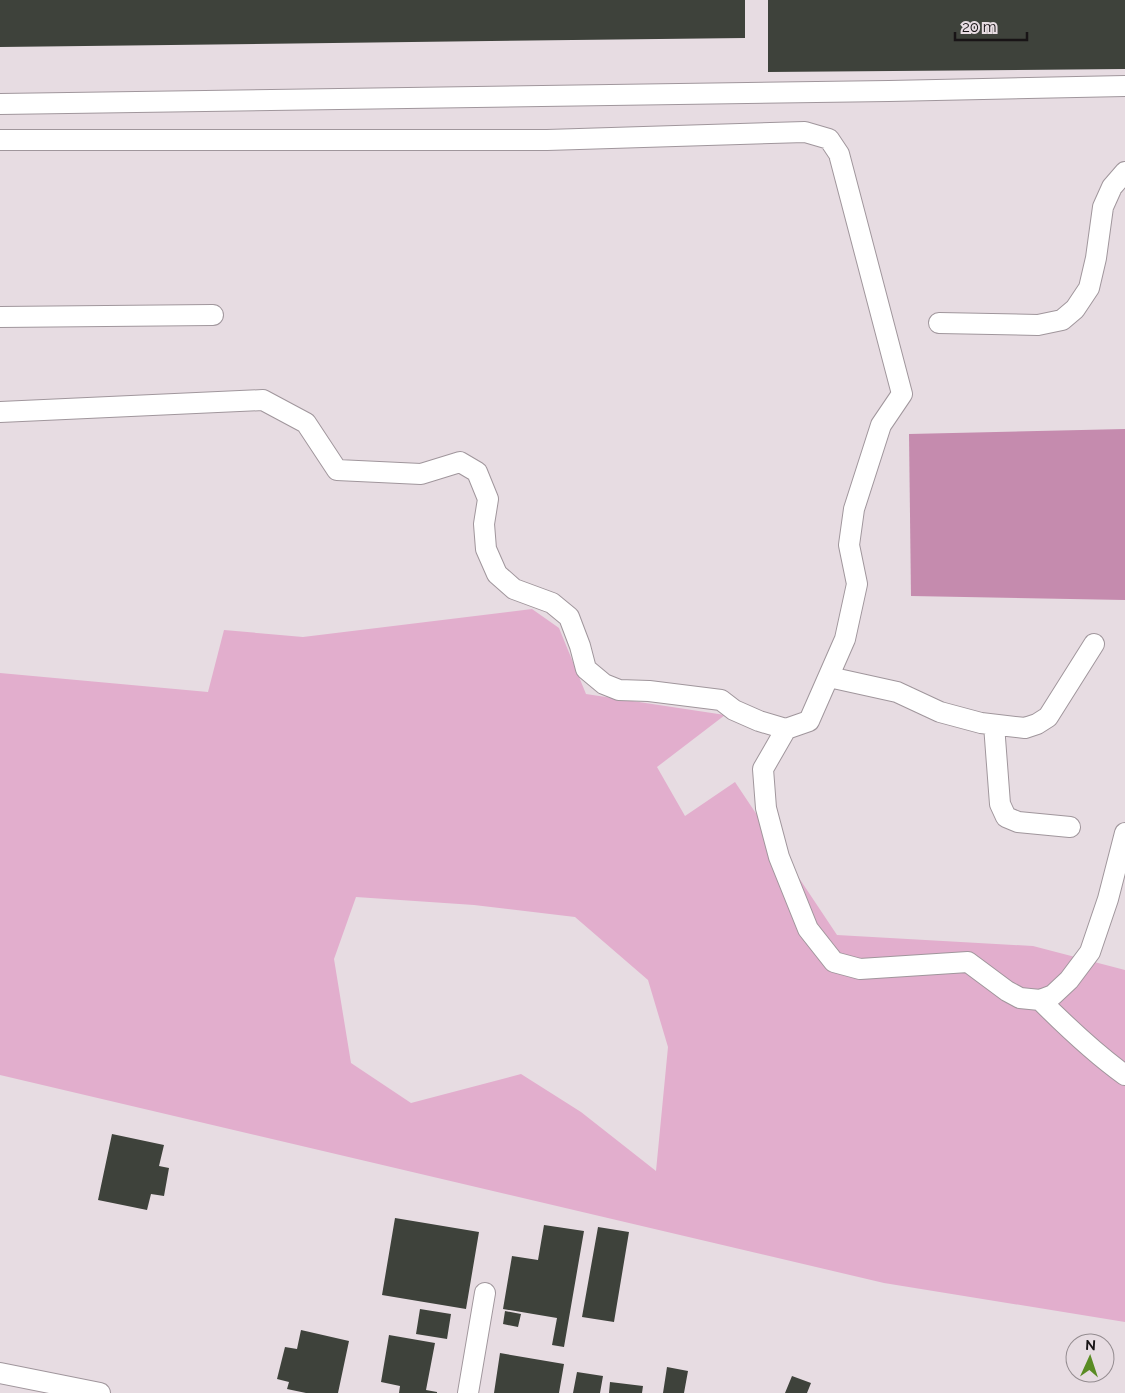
<svg xmlns="http://www.w3.org/2000/svg" width="1125" height="1393" font-family="Raleway,sans-serif">
<style>
.green{fill:#e2aecd;fill-rule:evenodd}
.water{fill:#c58bae}
.building{fill:#3e423b}
.lines{fill:none;stroke-linecap:round;stroke-linejoin:round}
.street-casing{stroke:#a0969c;stroke-width:22}
.street{stroke:#fff;stroke-width:20}
</style>
<rect width="100%" height="100%" fill="#e7dce2"/>
<path class="green" d="M532,609l27,19 27,66 139,21 -68,52 28,49 50,-34 102,153 196,11 92,24v352l-241,-39 -884,-208v-402l208,19 16,-62 79,7zM356,897l118,8 101,12 73,63 20,67 -12,124 -75,-59 -60,-38 -110,29 -60,-40 -17,-104z"/>
<path class="water" d="M1125,429v171l-214,-4 -2,-162z"/>
<path class="building" d="M0,0h745v38l-745,9z
M768,0h357v69l-357,3z
M112,1134l52,11 -5,21 10,2 -5,28 -13,-2 -4,16 -49,-10z
M395,1218l84,14 -13,77 -84,-14z
M544,1225l40,6 -20,116 -12,-2 5,-27 -54,-9 9,-53 26,4z
M598,1227l31,5 -15,90 -32,-5z
M420,1309l31,5 -4,25 -31,-5z
M505,1311l16,3 -3,13 -15,-3z
M301,1330l48,11 -11,52h-32l-19,-4 2,-7 -12,-3 8,-32 12,2z
M389,1335l46,8 -9,47 11,2v1h-38l1,-7 -19,-4z
M500,1353l64,11 -5,29h-65z
M667,1367l21,4 -4,22h-21z
M577,1372l26,4 -3,17h-27z
M792,1376l19,7 -4,10h-22z
M610,1382l33,4 -1,7h-33z"/>
<g class="lines">
<g class="street-casing">
<path id="street" d="M0,104l889,-13 236,-5
M0,140h547l258,-8 24,7 10,15 63,240 -21,31 -27,84 -5,36 8,39 -12,55 -36,82 -23,8 -27,-8 -25,-11 -13,-10 -72,-9 -30,-1 -15,-6 -18,-15 -6,-23 -11,-29 -17,-14 -38,-14 -17,-15 -11,-25 -2,-25 4,-25 -11,-27 -17,-10 -39,12 -84,-4 -31,-47 -43,-23 -263,12
M0,317l213,-2
M939,323l99,2 24,-5 13,-11 14,-21 7,-30 7,-51 9,-20 13,-15
M829,677l68,15 43,20 41,11 44,5 12,-4 11,-7 46,-73
M994,725l6,79 6,13 12,5 52,5
M786,729l-23,40 3,39 13,49 29,72 26,33 26,7 108,-7 39,29 13,7 20,2 13,-5 16,-15 21,-28 18,-53 17,-66
M1040,1000c27,27 54,53 85,75
M0,1373l100,20
M468,1393l17,-100"/>
</g>
<use href="#street" class="street"/>
</g>
<g transform="translate(1090 1358) rotate(3)"><circle r="24" fill="#e7dce2" stroke="#948c90"/>
<path d="M0-4L9 19L0 12L-9 19Z" fill="#598b23"/>
<text y="-8" font-size="14" font-weight="bold" text-anchor="middle" fill="#181416">N</text>
</g>
<path d="M955 32v8h72v-8" fill="none" stroke="#181416" stroke-width="2.5"/>
<text x="962" y="32" font-size="15" fill="#181416" stroke="#e7dce2" stroke-width="4" paint-order="stroke">20 m</text>
</svg>
